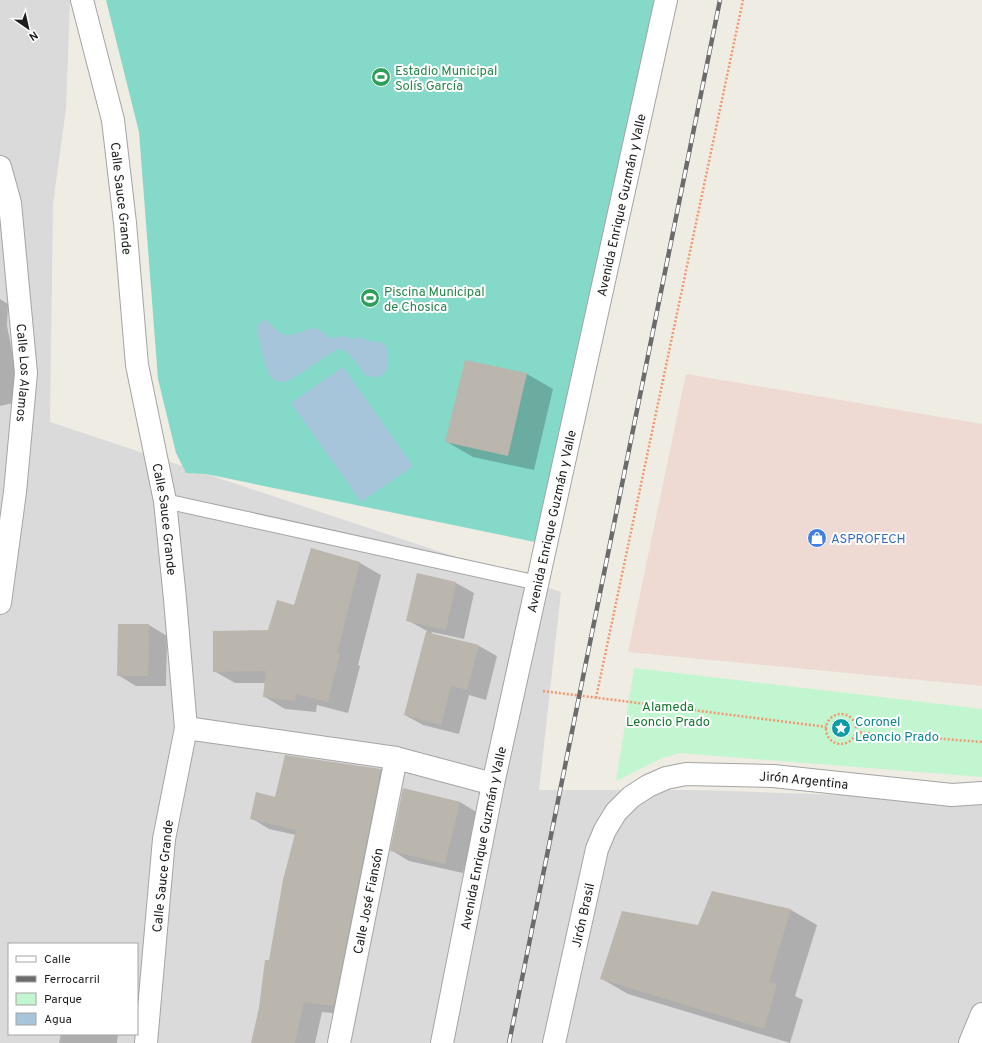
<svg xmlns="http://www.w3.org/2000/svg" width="982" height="1043" font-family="Overpass,sans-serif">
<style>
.residential{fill:#dbdada;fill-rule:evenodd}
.commercial{fill:#eedad3}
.park{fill:#c2f6d0}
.pitch{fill:#85d9c9}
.water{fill:#a6c4da}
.shadow{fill:#0003}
.building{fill:#bab5ad}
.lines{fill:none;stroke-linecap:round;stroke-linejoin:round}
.service-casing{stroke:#a4a4a4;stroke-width:16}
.minor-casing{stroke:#a4a4a4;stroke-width:24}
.tertiary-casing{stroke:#a4a4a4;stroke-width:24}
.path{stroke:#f39770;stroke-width:2.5;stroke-dasharray:2 2;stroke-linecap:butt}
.service{stroke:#fff;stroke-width:14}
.minor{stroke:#fff;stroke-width:22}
.tertiary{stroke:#fff;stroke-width:22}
.rail-casing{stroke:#6b6b6b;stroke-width:4.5}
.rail{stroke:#fff;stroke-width:3;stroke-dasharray:9;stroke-linecap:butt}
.labels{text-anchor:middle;stroke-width:4;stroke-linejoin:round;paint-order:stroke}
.leisure-label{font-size:13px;fill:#27864d;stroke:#fff;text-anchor:start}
.street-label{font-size:13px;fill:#1d1d1d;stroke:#fff}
.shop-label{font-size:13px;fill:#366cbe;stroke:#fff;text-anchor:start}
.park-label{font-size:13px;fill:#11762d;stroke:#fff}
.culture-label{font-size:13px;fill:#0d838f;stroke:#fff;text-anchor:start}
</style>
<rect width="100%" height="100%" fill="#eeece3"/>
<path class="residential" d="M0,0h70l-4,109 -13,95 -3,218 511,170 -22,198h161l282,10v243h-982zM9,944h128v90h-128z"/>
<path class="commercial" d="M686,374l296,50v262l-354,-34z"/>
<path class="park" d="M634,668l348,41v68l-302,-24 -18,5 -46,23z"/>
<path class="pitch" d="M106,0h549l-120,542 -329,-68 -20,-1 -10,-20 -18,-74 -19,-247z"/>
<path class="water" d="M266,320c13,13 17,19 36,12 5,-2 10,-5 15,-3 4,1 9,6 13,9l15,-2 7,3 7,-2 10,4 15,2c6,11 8,32 -8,34 -3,0 -7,-1 -10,-1 -8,-11 -14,-22 -27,-28l-49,32c-21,9 -24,-13 -28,-28 -2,-9 -7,-21 -2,-30z
M343,367l70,99 -52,36 -70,-99z"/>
<path class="shadow" d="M0,299l8,5 -1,22 15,75 -22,5z
M527,374l26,15 -19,81 -61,-13 -26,-15z
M312,549l48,14 21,12 -23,90 2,1 -12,47 -31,-8 -1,7 -31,-3 -20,-12 1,-14h-31l-21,-12 55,-40 26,-25z
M418,574l38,9 18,10 -10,46 -32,-7 -1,2 48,12 18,10 -11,44 -17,-5 -10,39 -36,-9 -18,-10 22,-84 -20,-11z
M149,625l18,11 -1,50h-30l-18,-11z
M381,769l17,11 -47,235 -29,-3 -7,31h-63l44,-208 -27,-6 -18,-11 25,-20z
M404,789l56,13 18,11 -15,60 -54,-12 -18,-11z
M713,892l78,18 26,15 -22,71 8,4 -13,43 -162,-49 -26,-15 96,-53z
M61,1034h57l-1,9h-58z"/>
<path class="building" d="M465,360l62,13 -19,83 -63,-14z
M311,548l49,14 -23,91 3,1 -12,48 -32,-8 -1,7 -32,-4 3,-26 -53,1v-41l55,-1 9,-30 17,5z
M417,573l39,9 -10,48 -40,-9z
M118,624h31l-1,52h-31z
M426,632l53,13 -12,45 -16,-4 -10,39 -37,-10z
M285,755l96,14 -47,237 -30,-4 -9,41h-44l8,-35 6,-48h4l14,-80 13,-50 -46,-11 6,-27 19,5z
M403,788l57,14 -15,62 -55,-13z
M712,891l79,18 -22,73 8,2 -13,45 -164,-50 22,-68 76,14z"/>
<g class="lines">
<g class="service-casing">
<path id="service" d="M165,501l373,82"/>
</g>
<g class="minor-casing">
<g id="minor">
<path id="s1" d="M82,0l31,120 12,103 12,142 28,136 10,98 11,129 -22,111 -18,204"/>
<path id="s2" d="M0,167l10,36 16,170 -11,119 -15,111"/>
<path d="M186,728l210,30 97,26"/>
<path id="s3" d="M339,1043l57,-285"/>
<path id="s4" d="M554,1043l43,-194 8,-19 11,-18 15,-15 17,-11 18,-8 20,-4 87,2 179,19 30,-2"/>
<path d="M970,1043l12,-29"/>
</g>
</g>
<g class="tertiary-casing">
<g id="tertiary">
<path id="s5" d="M442,1043l51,-259 173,-784"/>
</g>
</g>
<path class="path" d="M543,691l283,36
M596,698l147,-698
M826 729a15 15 0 1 1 30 0a15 15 0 1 1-30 0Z
M856,732l126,10"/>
<use href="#service" class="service"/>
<use href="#minor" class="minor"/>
<use href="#tertiary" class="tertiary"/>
<g class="rail-casing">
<path id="rail" d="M509,1043l211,-1043"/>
</g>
<use href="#rail" class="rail"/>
</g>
<defs>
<g id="stadium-disc" transform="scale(1)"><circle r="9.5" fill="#2e9e5b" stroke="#fff"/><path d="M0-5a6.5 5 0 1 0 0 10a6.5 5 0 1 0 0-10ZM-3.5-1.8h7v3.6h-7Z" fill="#fff"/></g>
<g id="shop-disc" transform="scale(1)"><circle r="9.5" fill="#3f7fe0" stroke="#fff"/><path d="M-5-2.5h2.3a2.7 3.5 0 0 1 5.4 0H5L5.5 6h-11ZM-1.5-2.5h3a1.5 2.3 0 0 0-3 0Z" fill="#fff"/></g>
<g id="sight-disc" transform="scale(1)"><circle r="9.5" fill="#0f9aa8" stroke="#fff"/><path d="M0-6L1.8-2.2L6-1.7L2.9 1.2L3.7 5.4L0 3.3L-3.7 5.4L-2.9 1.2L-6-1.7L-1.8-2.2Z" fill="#fff"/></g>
</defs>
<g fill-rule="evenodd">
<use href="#stadium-disc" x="381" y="77"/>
<use href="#stadium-disc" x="370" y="298"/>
<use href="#shop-disc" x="817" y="538"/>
<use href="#sight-disc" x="841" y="728"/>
</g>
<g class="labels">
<g class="leisure-label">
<text x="395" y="75">Estadio Municipal<tspan x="395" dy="15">Solís García</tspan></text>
<text x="384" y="296">Piscina Municipal<tspan x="384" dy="15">de Chosica</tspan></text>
</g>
<g class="street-label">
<text dy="5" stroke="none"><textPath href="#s1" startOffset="203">Calle Sauce Grande</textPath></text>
<text dy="5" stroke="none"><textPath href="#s5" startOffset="857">Avenida Enrique Guzmán y Valle</textPath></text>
<text dy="5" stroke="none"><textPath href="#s2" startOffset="208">Calle Los Alamos</textPath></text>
<text dy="5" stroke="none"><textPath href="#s1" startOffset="527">Calle Sauce Grande</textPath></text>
<text dy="5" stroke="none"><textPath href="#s5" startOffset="533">Avenida Enrique Guzmán y Valle</textPath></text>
<text dy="5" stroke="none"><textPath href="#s4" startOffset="440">Jirón Argentina</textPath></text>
<text dy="5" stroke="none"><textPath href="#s5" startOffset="209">Avenida Enrique Guzmán y Valle</textPath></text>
<text transform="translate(162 876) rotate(-84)" y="5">Calle Sauce Grande</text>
<text dy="5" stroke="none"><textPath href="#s3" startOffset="145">Calle José Fiansón</textPath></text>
<text dy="5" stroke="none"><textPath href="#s4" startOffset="131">Jirón Brasil</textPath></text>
</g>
<g class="shop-label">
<text x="831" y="543">ASPROFECH</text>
</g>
<g class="park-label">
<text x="668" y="711">Alameda<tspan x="668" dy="15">Leoncio Prado</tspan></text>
</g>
<g class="culture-label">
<text x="855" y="726">Coronel<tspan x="855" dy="15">Leoncio Prado</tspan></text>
</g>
</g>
<rect x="8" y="943" width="130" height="92" fill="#ffffff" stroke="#a5a5a5"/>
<rect x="16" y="956" width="20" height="6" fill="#ffffff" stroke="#a5a5a5"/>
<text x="44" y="963" font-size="12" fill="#1d1d1d">Calle</text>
<rect x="16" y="976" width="20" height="6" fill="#6b6b6b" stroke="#a5a5a5"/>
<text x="44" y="983" font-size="12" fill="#1d1d1d">Ferrocarril</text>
<rect x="16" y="993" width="20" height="12" fill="#c2f6d0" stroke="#a5a5a5"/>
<text x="44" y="1003" font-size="12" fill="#1d1d1d">Parque</text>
<rect x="16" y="1013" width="20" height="12" fill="#a6c4da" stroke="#a5a5a5"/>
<text x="44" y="1023" font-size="12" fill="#1d1d1d">Agua</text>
<g transform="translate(28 28) rotate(146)" stroke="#ffffff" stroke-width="3" paint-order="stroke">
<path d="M0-3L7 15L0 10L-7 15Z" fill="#1d1d1d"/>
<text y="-6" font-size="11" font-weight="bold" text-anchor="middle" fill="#1d1d1d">N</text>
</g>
</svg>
